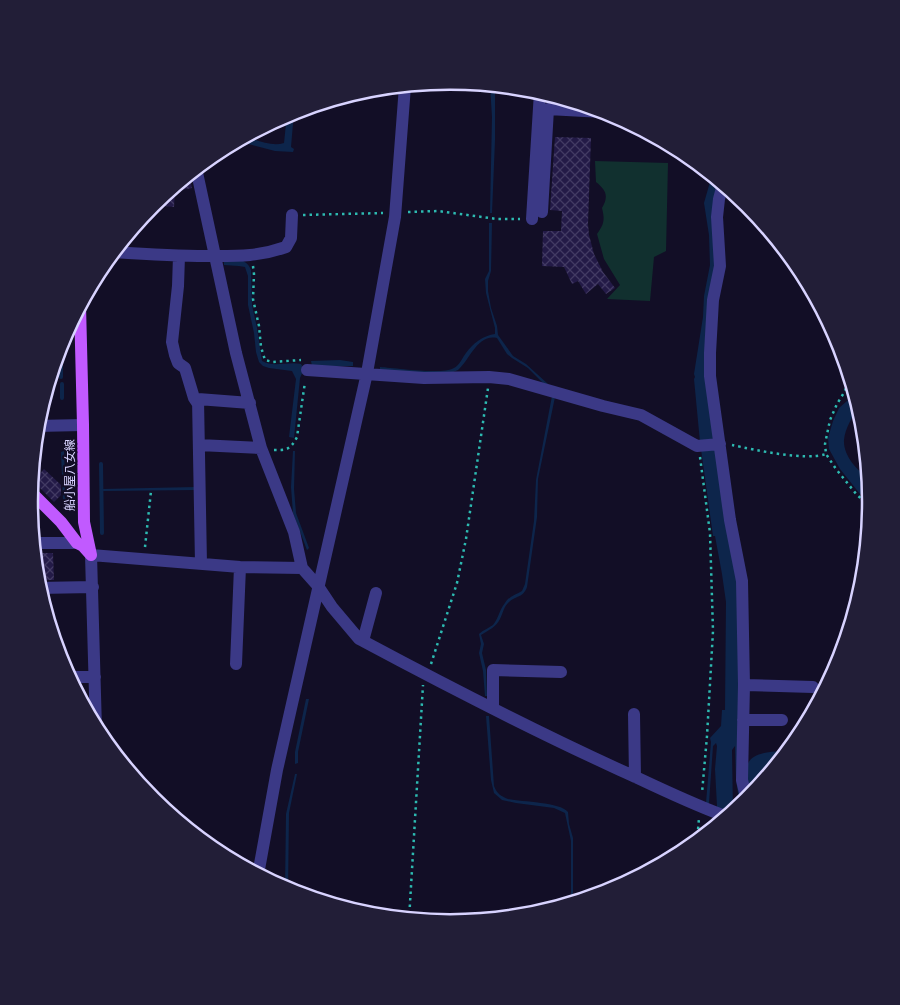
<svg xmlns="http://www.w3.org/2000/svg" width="900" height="1005" font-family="'Fira Sans Condensed','Noto Sans JP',sans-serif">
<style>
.park{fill:#11302f}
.water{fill:#0d254b}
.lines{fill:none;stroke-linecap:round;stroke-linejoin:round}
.stream{stroke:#0d254b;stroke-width:4}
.building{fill:url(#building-cross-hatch)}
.path{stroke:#2dbab1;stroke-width:2.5;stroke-dasharray:2.5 4;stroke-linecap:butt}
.minor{stroke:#3b3986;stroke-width:12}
.major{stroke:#c15aff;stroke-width:12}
.labels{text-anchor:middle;stroke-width:4.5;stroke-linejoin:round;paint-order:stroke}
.street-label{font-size:12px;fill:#d8d3ff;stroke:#120e26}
.rim{fill:none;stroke:#d8d3ff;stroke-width:2.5}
</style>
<defs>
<pattern id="building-cross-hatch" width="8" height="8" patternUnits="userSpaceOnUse" patternTransform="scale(1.25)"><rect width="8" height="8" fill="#231a47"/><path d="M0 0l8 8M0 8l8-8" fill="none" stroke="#423a63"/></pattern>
</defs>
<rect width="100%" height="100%" fill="#120e26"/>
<path class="park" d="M595,161l73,2 -2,88 -12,6 -4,44 -43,-2 13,-14 -16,-26 -7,-25c7,-10 8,-14 5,-26 7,-12 4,-18 -6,-26z"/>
<path class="water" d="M490,85l5,1v54l-3,73h-2l2,-96z
M294,112l-3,35 3,2 -1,3 -18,-1 -38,-10 8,-4c12,3 27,10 39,6l3,-29z
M712,175l9,7 -4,86 -10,89 30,218 6,229 -3,3 -4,-27 -1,-34 -3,4 1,63 -16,12v-19l-2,-37 2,-23 -1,-3 -3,3 -4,57h-3l5,-61 -1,-4 11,-12 1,-16h3l1,-108 -4,-28 -7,-38h-2l-13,-94 -6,-63 1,-2 -1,-3 9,-57 1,-21 6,-31 -1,-30 -5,-32z
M489,223h3l-1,48 -3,10v10l3,17 6,18 1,9 15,21 13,8 22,20 -2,2 -18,-18 -16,-10 -5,-4 -10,-16c-20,-4 -27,22 -39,32 -4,2 -8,3 -12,4l-66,-4v-3c16,1 62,8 74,1 6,-3 8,-10 12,-15 6,-9 18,-18 29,-19v-6l-9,-35 -1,-14 4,-8z
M224,259c11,1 22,-2 27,11l1,35 5,23 5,33c12,7 26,0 39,3l3,5 -4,9 -6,60 -5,-1 7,-58 -4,-8 -23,-3 -6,-2 -4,-4 -3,-10 -2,-19 -6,-28v-29l-3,-9 -6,-1 -15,-1z
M340,360l13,2v4h-41l-1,-5z
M855,394l4,14c-7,8 -14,21 -15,32 -1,15 13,31 25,38l2,19 -11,-3 -20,-25 -11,-20 -1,-11 5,-17 6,-13z
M552,396l3,1 -17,82 -1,38 -10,70c-4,11 -10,8 -18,15 -5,4 -6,11 -9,17 -4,8 -11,11 -19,16l3,9 -2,9 4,17 1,26h-2l-2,-25 -4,-18 2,-9 -2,-10c4,-4 10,-6 14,-9 6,-7 6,-15 12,-22 4,-7 11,-8 17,-12l3,-7 9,-63 2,-41z
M64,451l2,50h-3l-2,-49z
M293,451h2l-1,38 2,24 13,35 -2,2 -14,-37 -2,-26z
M196,487v3l-94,1v-2z
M306,699h3l-11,53v11l-3,1v-12z
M486,716h3l5,70c3,8 7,10 14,13 15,3 52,3 60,13l1,12 4,14v65l-2,1v-63l-6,-28 -11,-5 -38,-5 -14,-3 -8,-7 -3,-13z
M788,751l-17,21 -4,2 -3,6 -13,17c-2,-8 -5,-16 -5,-23 -1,-24 26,-22 42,-23z
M295,774h2l-8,39 -1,78 -3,-1 1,-76z"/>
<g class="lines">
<path class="stream" d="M61,349v28
M62,384v14
M101,464l1,69"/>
</g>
<path class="building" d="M555,137l36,1 -3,86 1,11 5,19 9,18 12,16 -9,6 -8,-10 -12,10 -8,-13 -6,3 -8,-17 -22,-1 1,-35h18l1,-20 -12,-1z
M189,174l3,14 -17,3 -1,16 -22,-2z
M44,469l17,16v10l-7,7 -21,-21z
M35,553h18l1,27h-18l-2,-23 1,-1z"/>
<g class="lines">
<path class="path" d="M408,212l30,-1 59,8h23
M303,215l80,-2
M253,266l1,8 -1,25 6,27 2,21 4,13 8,2 28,-2
M850,376l-5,15 -8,13 -7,16 -5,24 1,10 10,15 21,26 8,7 6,2
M732,445c23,5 73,16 94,9
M274,450c13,0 16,0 23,-13l8,-55
M700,457l10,76 3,98 -6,105 -5,57
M145,547l6,-56
M431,664l26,-81 9,-44 22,-151
M697,842l2,-24
M409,920l14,-235"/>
<path class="minor" d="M196,168l40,185 25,95 33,84 8,36 16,18 14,21 27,32 4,2c84,45 170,89 257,129 36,16 71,34 108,47
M723,184l-4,15 -2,18 3,49 -7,34 -3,53v23l20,144 12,61 2,104 -2,95 5,21
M542,212l6,-103 55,3v-1
M532,219l8,-127
M113,252c31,2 62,4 93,4 30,0 52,1 80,-9l5,-9 1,-23
M179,256l-1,30 -6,56 3,13 3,8 7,5 9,30 4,6
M307,370l117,8 65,-1 20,2 94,27 38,9 56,31 23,-2
M36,426l47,-1
M199,445l62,3
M33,543h44
M201,564l-3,-165 52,4
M38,588l55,-1
M363,641l13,-48
M236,664l4,-97
M68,677h27
M744,685l69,2
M493,708v-38l68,2
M634,714l1,63
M743,720h39
M96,729l-5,-174 149,12 62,1
M258,875l19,-105 90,-397 28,-156 10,-131"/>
<path class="major" d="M80,305l3,120 1,97 7,33
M30,491l31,31 16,21 6,3 8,9"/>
</g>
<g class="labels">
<g class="street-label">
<text transform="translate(70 475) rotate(-90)" y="4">船小屋八女線</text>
</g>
</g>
<path d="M0 0H900V1005H0ZM38 502a412 412 0 1 1 824 0a412 412 0 1 1-824 0Z" fill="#221e37" fill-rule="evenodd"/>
<path class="rim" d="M38 502a412 412 0 1 1 824 0a412 412 0 1 1-824 0Z"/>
</svg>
